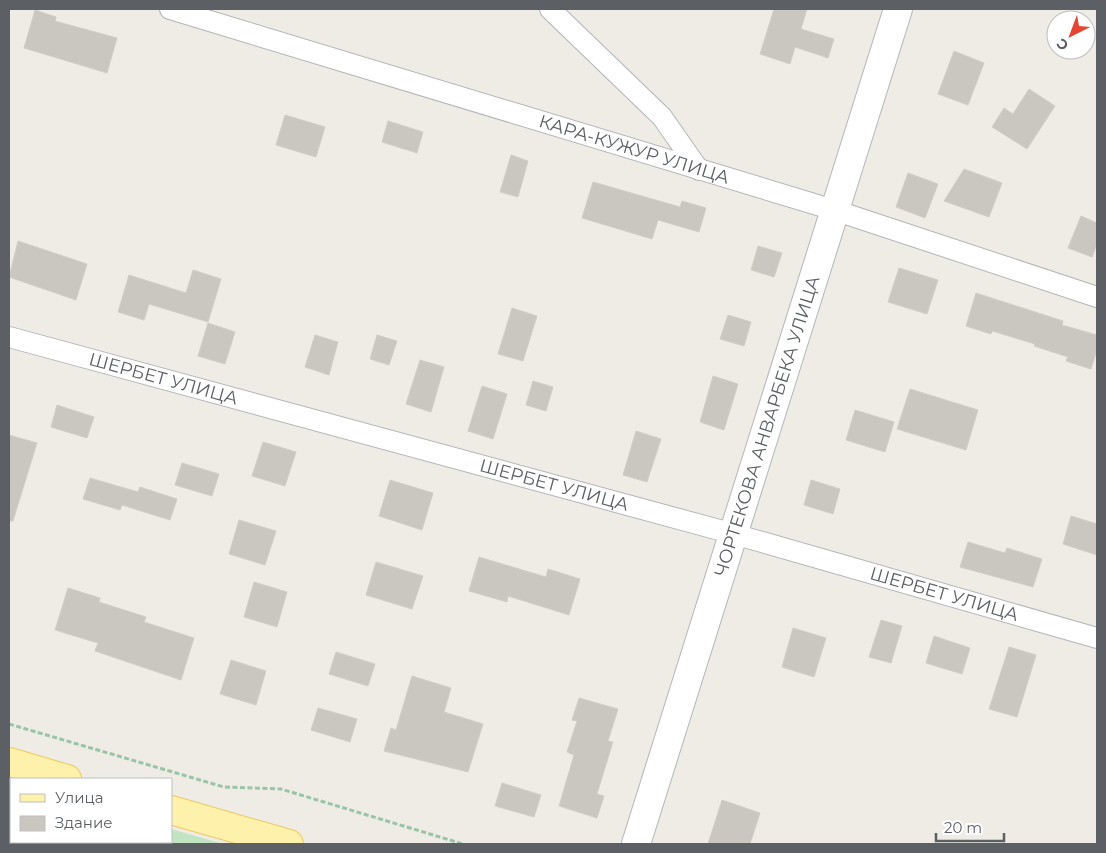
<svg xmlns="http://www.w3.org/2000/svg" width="1106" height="853" font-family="Montserrat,sans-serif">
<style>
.green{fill:#c1e5c2}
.building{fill:#cac7c1;stroke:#d3cec3}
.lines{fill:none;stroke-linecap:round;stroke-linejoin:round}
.street-casing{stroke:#b2b5b9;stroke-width:22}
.secondary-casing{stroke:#b3b6bb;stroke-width:30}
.primary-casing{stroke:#eec95e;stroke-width:30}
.path{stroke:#99c4a6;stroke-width:3;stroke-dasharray:5 2.5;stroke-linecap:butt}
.street{stroke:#fff;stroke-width:20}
.secondary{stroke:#fff;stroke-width:28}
.primary{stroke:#fdf1ab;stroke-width:28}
.labels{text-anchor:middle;stroke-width:4;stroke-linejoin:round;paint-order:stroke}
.street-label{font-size:18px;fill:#5c6064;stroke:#fff}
</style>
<rect width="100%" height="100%" fill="#eeece4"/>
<path class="green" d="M171,829l52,15h-100l-9,-2h57z"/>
<path class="building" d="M774,9h33l-6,20 33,10 -6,19 -33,-11 -5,17 -30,-10z
M35,10l21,7 -1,4 62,17 -10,35 -83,-25z
M954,51l30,12 -16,42 -30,-11z
M1029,89l26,17 -28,43 -35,-22 12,-19 9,6z
M285,115l40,12 -9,30 -40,-12z
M388,121l35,11 -6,21 -35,-11z
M511,155l17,6 -10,36 -18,-5z
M964,169l38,14 -13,34 -45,-16z
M908,173l30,11 -13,34 -29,-11z
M593,182l87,25 2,-6 24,7 -7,24 -41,-12 -6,19 -70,-21z
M1081,216l16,7v21l-5,13 -24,-9z
M18,241l69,23 -11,36 -67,-23z
M758,246l24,7 -8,24 -23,-7z
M899,268l39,12 -11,34 -39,-12z
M193,270l28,9 -13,43 -59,-18 -5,16 -26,-8 11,-37 57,18z
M976,293l87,28 -1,4 35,10v15l-6,19 -25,-8 2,-4 -34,-11 1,-2 -43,-13 -1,3 -25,-8z
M512,308l25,8 -14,45 -25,-7z
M728,315l23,7 -7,24 -24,-7z
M208,323l27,9 -10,32 -27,-8z
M315,335l23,7 -9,33 -24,-8z
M377,335l20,6 -8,24 -19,-6z
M420,360l24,7 -13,45 -25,-8z
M713,376l25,8 -14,46 -24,-8z
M533,381l20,6 -7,24 -20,-6z
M482,386l25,8 -14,45 -25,-8z
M910,389l68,21 -12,40 -69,-21z
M57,405l37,12 -7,21 -36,-11z
M855,410l39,12 -9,30 -39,-12z
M636,431l25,8 -14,43 -24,-7z
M9,435l28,8 -24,78h-4z
M263,442l33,10 -11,34 -33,-10z
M182,463l37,11 -7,22 -37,-11z
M90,478l48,14 2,-5 37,12 -7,21 -48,-15 -2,5 -37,-11z
M390,480l43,13 -11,37 -43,-14z
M811,480l29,9 -7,25 -29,-9z
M1071,516l26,8v31l-34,-11z
M239,520l37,11 -11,34 -36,-11z
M968,542l37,11 2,-5 35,11 -9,28 -73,-20z
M479,557l67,20 2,-8 32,10 -11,36 -61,-19 -1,6 -38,-11z
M376,562l47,14 -11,33 -46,-14z
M254,582l33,10 -10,35 -33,-10z
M68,588l32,10 -1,4 47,15 -2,5 50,16 -13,42 -86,-29 3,-8 -43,-13z
M881,620l21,6 -11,37 -22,-6z
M793,628l33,10 -12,39 -32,-10z
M934,636l36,12 -8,26 -36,-11z
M1009,647l27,8 -19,62 -28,-8z
M336,652l39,12 -7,22 -39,-12z
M231,660l35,11 -10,34 -36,-11z
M412,676l39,12 -7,24 39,12 -15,48 -84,-21 7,-23 5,2z
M579,698l39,11 -10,32 5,1 -16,52 7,2 -7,22 -38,-12 15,-51 -7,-3 10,-31 -5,-1z
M318,708l39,11 -7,23 -39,-12z
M502,783l39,12 -7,22 -39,-11z
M722,800l38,13 -10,31h-42z"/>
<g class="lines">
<g class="street-casing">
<g id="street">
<path id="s1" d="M170,9l664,201 263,87"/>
<path d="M550,9l112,108 37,53"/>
<path id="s2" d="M9,337l725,197 363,104"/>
</g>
</g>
<g class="secondary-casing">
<g id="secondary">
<path id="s3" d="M636,844l262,-835"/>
</g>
</g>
<g class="primary-casing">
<path id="primary" d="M9,762l58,17
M171,810l118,34
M9,827l2,1
M59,842l9,2"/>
</g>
<path class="path" d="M9,724l215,63 57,2 182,55"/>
<use href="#street" class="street"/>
<use href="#secondary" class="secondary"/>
<use href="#primary" class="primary"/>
</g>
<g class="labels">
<g class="street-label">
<text dy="6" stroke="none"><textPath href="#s1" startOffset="485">КАРА-КУЖУР УЛИЦА</textPath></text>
<text dy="6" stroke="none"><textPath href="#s2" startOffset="160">ШЕРБЕТ УЛИЦА</textPath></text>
<text dy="6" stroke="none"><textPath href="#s3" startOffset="438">ЧОРТЕКОВА АНВАРБЕКА УЛИЦА</textPath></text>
<text dy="6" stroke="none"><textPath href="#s2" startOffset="565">ШЕРБЕТ УЛИЦА</textPath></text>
<text dy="6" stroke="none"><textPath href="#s2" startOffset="970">ШЕРБЕТ УЛИЦА</textPath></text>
</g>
</g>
<rect width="1106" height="853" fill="none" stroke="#5c6064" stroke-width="20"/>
<rect x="10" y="778" width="162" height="65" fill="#ffffff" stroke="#bebfc1"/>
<rect x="20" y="794" width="25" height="8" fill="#fdf1ab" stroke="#bebfc1"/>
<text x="55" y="803" font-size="15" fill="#5c6064">Улица</text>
<rect x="20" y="816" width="25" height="15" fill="#cac7c1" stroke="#bebfc1"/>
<text x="55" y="828" font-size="15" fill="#5c6064">Здание</text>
<g transform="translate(1071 35) rotate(222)"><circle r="24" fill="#ffffff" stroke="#bebfc1"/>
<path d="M0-4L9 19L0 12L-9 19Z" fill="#e54634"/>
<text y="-8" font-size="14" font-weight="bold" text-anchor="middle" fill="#5c6064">С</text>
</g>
<path d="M936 833v8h68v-8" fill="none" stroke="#5c6064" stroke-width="2.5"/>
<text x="944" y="833" font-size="15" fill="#5c6064" stroke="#ffffff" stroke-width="4" paint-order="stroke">20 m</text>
</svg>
